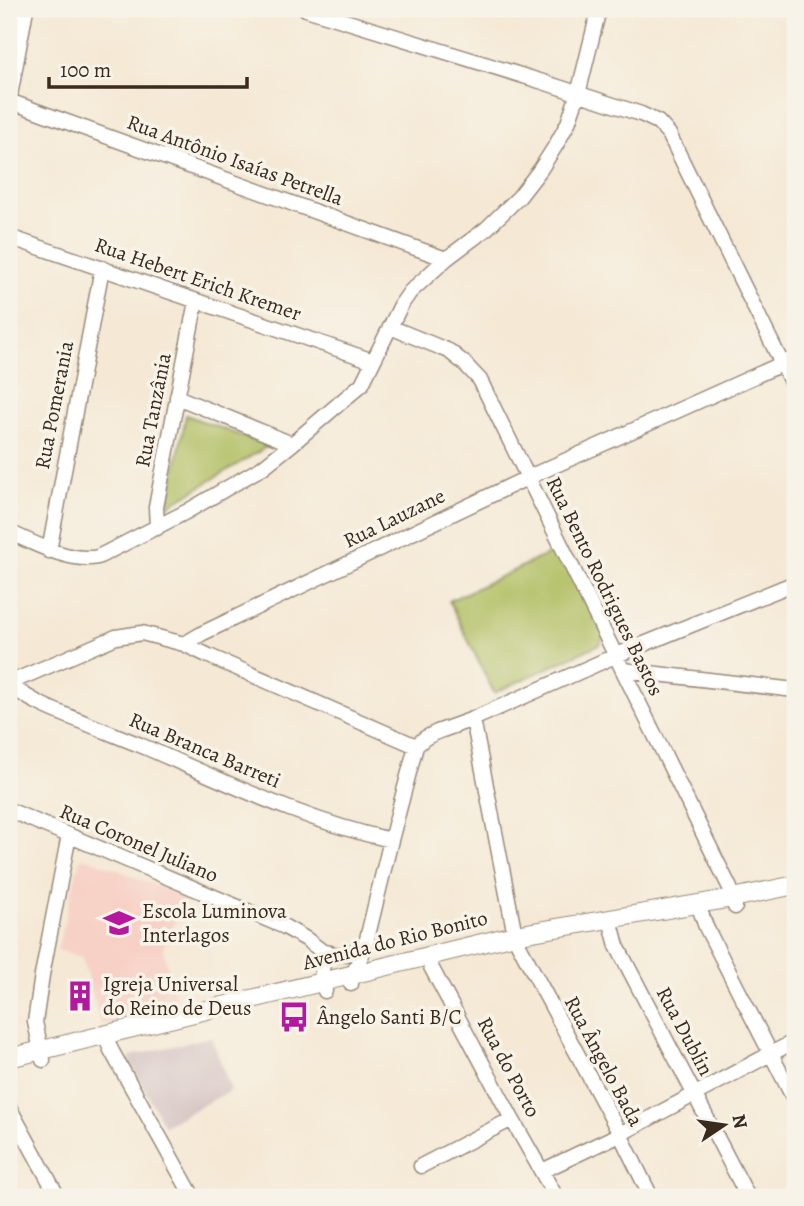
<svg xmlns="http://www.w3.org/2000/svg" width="804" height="1206" font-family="Alegreya,serif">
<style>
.built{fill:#f7d1c6}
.industrial{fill:#d2bfbf}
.green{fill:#afbd5f;stroke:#75743e;stroke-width:2}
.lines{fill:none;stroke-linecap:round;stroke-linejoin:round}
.minor-casing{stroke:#988a7a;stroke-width:17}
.major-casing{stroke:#988a7a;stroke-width:20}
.minor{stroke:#fff;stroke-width:14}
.major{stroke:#fff;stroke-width:18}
.labels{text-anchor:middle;stroke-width:7;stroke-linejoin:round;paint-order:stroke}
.street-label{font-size:21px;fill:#3b2a1e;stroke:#f7f3e8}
.poi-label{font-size:21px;fill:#3b2a1e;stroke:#f7f3e8;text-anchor:start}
</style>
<rect width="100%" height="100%" fill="#f7f3e8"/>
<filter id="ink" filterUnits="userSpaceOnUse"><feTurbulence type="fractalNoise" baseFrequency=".0143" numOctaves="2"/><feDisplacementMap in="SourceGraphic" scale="14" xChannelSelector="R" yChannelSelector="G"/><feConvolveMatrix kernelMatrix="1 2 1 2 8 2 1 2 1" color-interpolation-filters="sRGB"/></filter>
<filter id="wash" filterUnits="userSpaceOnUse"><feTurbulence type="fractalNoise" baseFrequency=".00686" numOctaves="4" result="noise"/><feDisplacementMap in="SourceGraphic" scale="28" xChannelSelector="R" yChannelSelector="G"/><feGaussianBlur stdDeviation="1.57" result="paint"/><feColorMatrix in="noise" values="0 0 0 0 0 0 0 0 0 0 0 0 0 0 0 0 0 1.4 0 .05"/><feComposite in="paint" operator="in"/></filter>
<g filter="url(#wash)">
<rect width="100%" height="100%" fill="#f5e9d5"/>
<path class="built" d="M88,858l98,40 -23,50 14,57 -76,20 -19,-68 -25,-7 23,-91z"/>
<path class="industrial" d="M211,1037l20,53 -67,36 -35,-65 2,-5z"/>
<path class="green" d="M186,415l82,31 -100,60z
M561,548l43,87 -4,9 -106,49 -45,-92z"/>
</g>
<g filter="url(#ink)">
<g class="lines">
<g class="minor-casing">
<path id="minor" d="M306,9l237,73 98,32 17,8 11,12 126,256
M9,101l437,158
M9,101l17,-92
M9,237l364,124
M390,327l59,24 15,12 16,17 250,508 5,19
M177,397l115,47
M157,528l-1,-21 40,-206
M9,532c24,11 62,31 89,25l88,-45 77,-45 29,-23 70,-60 39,-79 9,-13 36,-33 40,-30 33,-32 21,-27 16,-25 12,-22 10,-29 21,-85
M49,551l53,-283
M184,644l25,12 207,90
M623,670l172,20
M9,683l107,-46 26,-4 42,11 19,-11 326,-156 266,-119
M9,684c25,20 47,27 76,39 18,7 37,15 55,22 82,35 163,76 251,95
M473,719l42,216 4,10 101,189 31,63
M9,810l276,117 21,12 17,13 7,1 8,2 12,-2 16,-10
M698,904l8,23 89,174
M610,919l7,27 131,251
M323,952l-1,25 3,14
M428,955l3,12 81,152 44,78
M351,984c2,-15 11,-26 15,-41l25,-103 25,-94 9,-8 12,-6 36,-13 144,-64 178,-72
M105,1034l6,16 82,147
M43,1060l-8,-38 7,-47 27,-140
M9,1107l49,90
M421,1166l91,-47
M542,1171l78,-37 175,-93"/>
</g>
<g class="major-casing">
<path id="major" d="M9,1058l506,-123 218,-37 62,-13"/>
</g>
<use href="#minor" class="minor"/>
<use href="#major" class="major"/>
</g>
</g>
<defs>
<g id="school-bare" transform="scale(2.415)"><path d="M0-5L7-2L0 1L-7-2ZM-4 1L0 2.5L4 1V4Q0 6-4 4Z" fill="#b5179e" stroke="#f7f3e8" stroke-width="2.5" paint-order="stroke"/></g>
<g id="building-bare" transform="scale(2.415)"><path d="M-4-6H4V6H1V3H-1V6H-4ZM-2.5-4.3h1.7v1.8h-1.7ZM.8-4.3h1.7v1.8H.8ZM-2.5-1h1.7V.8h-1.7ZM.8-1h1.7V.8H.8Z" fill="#b5179e" stroke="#f7f3e8" stroke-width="2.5" paint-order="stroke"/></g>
<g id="bus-bare" transform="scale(2.415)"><path d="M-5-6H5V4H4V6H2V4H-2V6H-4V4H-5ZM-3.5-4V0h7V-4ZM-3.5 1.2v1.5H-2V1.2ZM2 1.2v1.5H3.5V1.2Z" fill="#b5179e" stroke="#f7f3e8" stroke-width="2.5" paint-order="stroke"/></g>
</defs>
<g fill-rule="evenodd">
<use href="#school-bare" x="119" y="923"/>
<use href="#building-bare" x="80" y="996"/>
<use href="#bus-bare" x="294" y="1017"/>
</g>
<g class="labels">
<g class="street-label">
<text transform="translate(235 160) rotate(20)" y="7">Rua Antônio Isaías Petrella</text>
<text transform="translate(198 279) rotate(19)" y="7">Rua Hebert Erich Kremer</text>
<text transform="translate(54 405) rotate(-79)" y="7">Rua Pomerania</text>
<text transform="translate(153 410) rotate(-79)" y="7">Rua Tanzânia</text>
<text transform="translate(394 518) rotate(-26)" y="7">Rua Lauzane</text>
<text transform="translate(605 586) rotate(64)" y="7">Rua Bento Rodrigues Bastos</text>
<text transform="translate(205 750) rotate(23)" y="7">Rua Branca Barreti</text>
<text transform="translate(139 843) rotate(23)" y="7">Rua Coronel Juliano</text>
<text transform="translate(395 940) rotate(-14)" y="7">Avenida do Rio Bonito</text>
<text transform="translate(685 1031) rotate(62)" y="7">Rua Dublin</text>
<text transform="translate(604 1061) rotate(62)" y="7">Rua Ângelo Bada</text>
<text transform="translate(509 1067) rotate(62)" y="7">Rua do Porto</text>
</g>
<g class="poi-label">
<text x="142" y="918">Escola Luminova<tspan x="142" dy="24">Interlagos</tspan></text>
<text x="103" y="991">Igreja Universal<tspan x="103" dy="24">do Reino de Deus</tspan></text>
<text x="317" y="1024">Ângelo Santi B/C</text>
</g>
</g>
<rect width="804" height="1206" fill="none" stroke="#f7f3e8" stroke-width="35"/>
<g transform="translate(724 1125) rotate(77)" stroke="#f7f3e8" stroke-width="5" paint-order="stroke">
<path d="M0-5L12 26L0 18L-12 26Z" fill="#3b2a1e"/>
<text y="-10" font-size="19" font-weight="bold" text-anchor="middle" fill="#3b2a1e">N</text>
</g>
<path d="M49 77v10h198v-10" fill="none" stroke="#3b2a1e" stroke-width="3.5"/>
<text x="60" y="77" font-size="21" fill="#3b2a1e" stroke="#f7f3e8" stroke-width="5" paint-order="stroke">100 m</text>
</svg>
